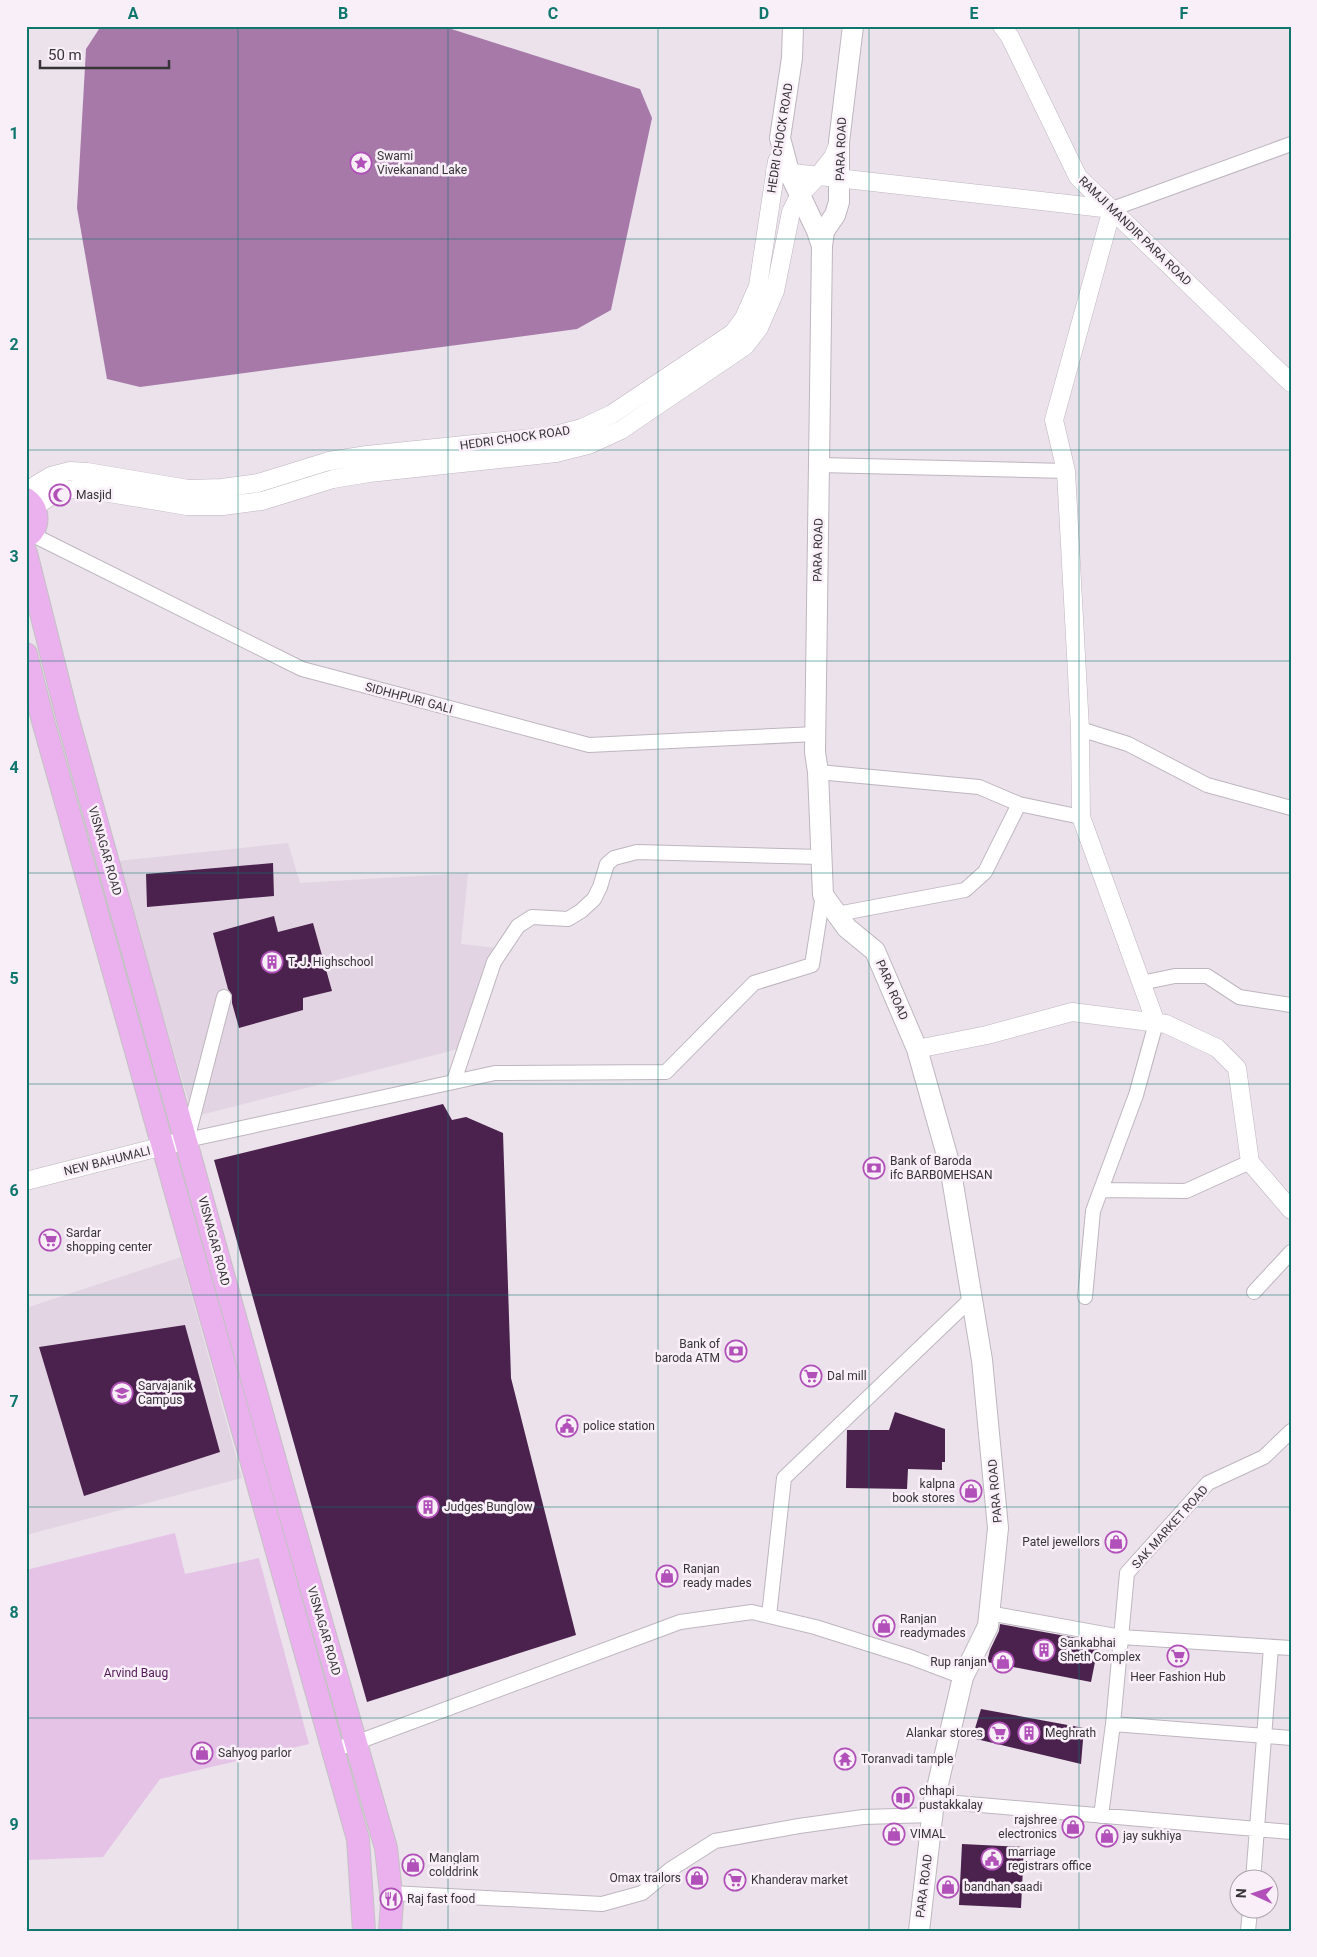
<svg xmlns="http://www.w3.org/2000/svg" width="1317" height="1957" font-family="Roboto,sans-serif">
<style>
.built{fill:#e2d4e2}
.green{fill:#e4c3e6}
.water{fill:#a679a9}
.building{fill:#4a224d}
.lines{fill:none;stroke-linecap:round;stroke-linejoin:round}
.minor-casing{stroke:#beb6bf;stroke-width:16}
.tertiary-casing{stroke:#beb6bf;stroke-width:19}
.secondary-casing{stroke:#beb6bf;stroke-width:22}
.primary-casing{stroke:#c3c2c3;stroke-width:24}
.minor{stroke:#fff;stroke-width:14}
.tertiary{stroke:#fff;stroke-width:18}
.secondary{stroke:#fff;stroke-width:20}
.primary{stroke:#ebb0ee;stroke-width:22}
.grid{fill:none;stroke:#0f766e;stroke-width:1;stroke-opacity:0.55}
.labels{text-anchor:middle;stroke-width:5;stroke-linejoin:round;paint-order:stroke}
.street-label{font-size:12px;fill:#373437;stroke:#f8eff8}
.poi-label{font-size:12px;fill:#373437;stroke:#f8eff8;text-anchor:start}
.park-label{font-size:12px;fill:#501755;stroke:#f8eff8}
.neatline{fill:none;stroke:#0f766e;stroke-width:2}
.grid-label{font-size:16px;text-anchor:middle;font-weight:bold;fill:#0f766e}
</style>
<rect width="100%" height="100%" fill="#ebe2eb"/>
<path class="built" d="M288,843l12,40 168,-10 -7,71 36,4 -31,99 -273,70 -75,-256z
M181,1257l61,221 -216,57v-227z"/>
<path class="green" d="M175,1533l10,41 74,-16 50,186 -149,35 -57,78 -77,3v-290z"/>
<path class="water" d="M101,26h341l198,63 12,29 -41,192 -34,19 -437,58 -33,-8 -30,-171 9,-159z"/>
<path class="building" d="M273,863l1,33 -127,11 -1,-33z
M274,916l4,16 35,-9 19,68 -29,7v12l-64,18 -7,-25v-8l-4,-6 -15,-56z
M443,1104l9,16 14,-3 37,16 8,245 65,257 -209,67 -153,-542z
M185,1325l35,127 -136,44 -45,-149z
M895,1412l50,17v33h-3v8l-34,-1 -1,20 -61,-1 1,-58h42z
M1000,1624l99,18 -8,40 -104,-20 3,-12 9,-19z
M981,1709l103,19 -3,36 -109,-26z
M962,1844l62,3 -3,61 -62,-3z"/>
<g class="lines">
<g class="minor-casing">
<path id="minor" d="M1112,209l179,-65
M819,465l247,6
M31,534l271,135 287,76 227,-11
M1080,729l48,15 79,41 84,23
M818,772l161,15 40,17 62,13
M837,914l128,-24 20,-18 34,-68
M1141,983l34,-7h32l32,21 52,8
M224,997l-37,143 308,-67 171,-1 88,-89 58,-18 11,-70
M454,1081l40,-119 24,-36 14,-9 36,2 13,-8 13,-12 6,-12 7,-23 7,-6 23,-6 184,5
M1101,1190l85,1 64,-29
M1254,1292l37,-40
M1085,1297l8,-86 43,-116 20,-72
M989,1613l132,24 170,11
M769,1616l15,-138 188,-180
M1113,1724l178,14
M332,1750l23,-7 325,-121 72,-10 63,15 95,30 53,20
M934,1801l357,31
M1101,1816l12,-92 14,-151 81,-90 56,-26 27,-26
M1253,1880l18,-233
M391,1893l211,11 40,-11 29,-24 44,-28 84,-15 64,-9 70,-2
M1248,1931l2,-21"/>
</g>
<g class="tertiary-casing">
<path id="tertiary" d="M1002,26l8,11 68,140 213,206
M775,171l337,38 -58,211 12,51 14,258 1,88 75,206
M26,495l10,-10 15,-9 19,-5 17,1 101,17 34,-1 36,-5 71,-22 38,-6 185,-19 30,-8 30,-14 121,-81 11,-15 14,-32 19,-125
M35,508c15,-14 28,-20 50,-19l102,17h36l39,-5 71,-22 36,-6 187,-20 32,-8 33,-15 124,-84 14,-18 16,-37 16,-79 8,-16 19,-20 15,-19 6,-15
M917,1049l70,-14 85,-23 94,12 51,24 20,20 13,94 41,48
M26,1181l161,-41"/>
</g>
<g class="secondary-casing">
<path id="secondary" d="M793,26l-1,32 -12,80 9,34 28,59 5,15
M853,26l-14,116v60l-4,13 -11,16 -2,15 -7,506 3,20 5,123 24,33 28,23 42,98 33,117 32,194 16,168 -10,98 -25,51 -29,124 -15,130"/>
</g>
<g class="primary-casing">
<path id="primary" d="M26,499c14,10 14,29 0,38
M26,553l41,163 216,773 103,359 6,54 -2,29
M26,654l17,67 315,1118 6,92"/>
</g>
<use href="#minor" class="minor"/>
<use href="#tertiary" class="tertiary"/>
<use href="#secondary" class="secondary"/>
<use href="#primary" class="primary"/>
</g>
<path class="grid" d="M238,26v1905M448,26v1905M658,26v1905M869,26v1905M1079,26v1905M26,239h1265M26,450h1265M26,661h1265M26,873h1265M26,1084h1265M26,1295h1265M26,1507h1265M26,1718h1265"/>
<defs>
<g id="sight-ring" transform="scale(1.125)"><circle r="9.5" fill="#f8eff8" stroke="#b150b8" stroke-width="1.5"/><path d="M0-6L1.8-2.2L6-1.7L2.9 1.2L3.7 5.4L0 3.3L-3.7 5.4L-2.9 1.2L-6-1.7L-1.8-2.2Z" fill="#b150b8"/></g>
<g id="mosque-ring" transform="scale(1.125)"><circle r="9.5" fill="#f8eff8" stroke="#b150b8" stroke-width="1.5"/><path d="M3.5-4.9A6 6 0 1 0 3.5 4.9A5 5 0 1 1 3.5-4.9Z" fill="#b150b8"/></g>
<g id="building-ring" transform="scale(1.125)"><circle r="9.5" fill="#f8eff8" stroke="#b150b8" stroke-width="1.5"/><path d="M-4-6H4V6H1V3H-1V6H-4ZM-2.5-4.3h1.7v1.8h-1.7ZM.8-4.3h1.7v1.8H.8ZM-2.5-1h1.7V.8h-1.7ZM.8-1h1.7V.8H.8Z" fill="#b150b8"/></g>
<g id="bank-ring" transform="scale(1.125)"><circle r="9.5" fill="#f8eff8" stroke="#b150b8" stroke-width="1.5"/><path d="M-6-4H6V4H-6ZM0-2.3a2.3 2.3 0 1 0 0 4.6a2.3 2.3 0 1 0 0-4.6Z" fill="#b150b8"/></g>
<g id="supermarket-ring" transform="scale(1.125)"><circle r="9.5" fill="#f8eff8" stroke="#b150b8" stroke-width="1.5"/><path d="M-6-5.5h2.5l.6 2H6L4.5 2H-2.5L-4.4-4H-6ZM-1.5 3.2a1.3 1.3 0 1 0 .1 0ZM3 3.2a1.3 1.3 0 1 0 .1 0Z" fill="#b150b8"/></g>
<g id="school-ring" transform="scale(1.125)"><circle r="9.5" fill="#f8eff8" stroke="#b150b8" stroke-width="1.5"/><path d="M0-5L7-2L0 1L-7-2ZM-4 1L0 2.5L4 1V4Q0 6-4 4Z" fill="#b150b8"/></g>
<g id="civic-ring" transform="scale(1.125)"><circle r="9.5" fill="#f8eff8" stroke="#b150b8" stroke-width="1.5"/><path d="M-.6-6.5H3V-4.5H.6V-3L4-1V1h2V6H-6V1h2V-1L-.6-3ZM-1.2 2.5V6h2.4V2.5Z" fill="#b150b8"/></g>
<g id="shop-ring" transform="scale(1.125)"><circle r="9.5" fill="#f8eff8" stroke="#b150b8" stroke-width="1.5"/><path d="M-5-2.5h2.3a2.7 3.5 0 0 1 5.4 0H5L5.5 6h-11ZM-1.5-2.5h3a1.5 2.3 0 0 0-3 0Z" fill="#b150b8"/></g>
<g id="temple-ring" transform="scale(1.125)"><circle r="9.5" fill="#f8eff8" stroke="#b150b8" stroke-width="1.5"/><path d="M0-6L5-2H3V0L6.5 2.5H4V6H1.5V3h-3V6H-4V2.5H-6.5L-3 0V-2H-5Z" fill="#b150b8"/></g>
<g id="library-ring" transform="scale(1.125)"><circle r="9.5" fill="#f8eff8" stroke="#b150b8" stroke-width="1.5"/><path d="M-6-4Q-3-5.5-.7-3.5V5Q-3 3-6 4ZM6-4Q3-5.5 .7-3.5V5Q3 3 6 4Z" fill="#b150b8"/></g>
<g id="restaurant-ring" transform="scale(1.125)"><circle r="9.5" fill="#f8eff8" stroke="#b150b8" stroke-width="1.5"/><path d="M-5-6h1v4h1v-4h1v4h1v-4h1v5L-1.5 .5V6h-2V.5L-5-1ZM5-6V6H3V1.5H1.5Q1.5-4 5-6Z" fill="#b150b8"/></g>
</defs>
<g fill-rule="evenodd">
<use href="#sight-ring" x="361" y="163"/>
<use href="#mosque-ring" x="60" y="495"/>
<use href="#building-ring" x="272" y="962"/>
<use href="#bank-ring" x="874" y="1168"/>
<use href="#supermarket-ring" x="50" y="1240"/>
<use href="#bank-ring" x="736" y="1351"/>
<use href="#supermarket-ring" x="811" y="1376"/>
<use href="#school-ring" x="122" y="1393"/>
<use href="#civic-ring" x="567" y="1426"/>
<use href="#shop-ring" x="971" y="1491"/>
<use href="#building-ring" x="428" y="1507"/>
<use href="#shop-ring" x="1116" y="1542"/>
<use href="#shop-ring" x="667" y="1576"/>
<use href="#shop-ring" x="884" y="1626"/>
<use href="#building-ring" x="1044" y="1650"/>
<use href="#supermarket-ring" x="1178" y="1656"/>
<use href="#shop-ring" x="1003" y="1662"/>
<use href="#supermarket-ring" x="999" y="1733"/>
<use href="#building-ring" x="1029" y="1733"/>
<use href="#shop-ring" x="202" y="1753"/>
<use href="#temple-ring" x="845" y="1759"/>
<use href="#library-ring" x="903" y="1798"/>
<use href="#shop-ring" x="1073" y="1827"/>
<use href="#shop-ring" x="894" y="1834"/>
<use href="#shop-ring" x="1107" y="1836"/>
<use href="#civic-ring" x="992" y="1859"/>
<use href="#shop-ring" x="413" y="1865"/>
<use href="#shop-ring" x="697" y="1878"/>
<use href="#supermarket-ring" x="735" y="1880"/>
<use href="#shop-ring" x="948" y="1887"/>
<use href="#restaurant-ring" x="391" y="1899"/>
</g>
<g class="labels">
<g class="street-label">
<text transform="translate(780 138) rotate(-81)" y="4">HEDRI CHOCK ROAD</text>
<text transform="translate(841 149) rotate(-88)" y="4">PARA ROAD</text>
<text transform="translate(1135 231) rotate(44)" y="4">RAMJI MANDIR PARA ROAD</text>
<text transform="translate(515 438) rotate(-8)" y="4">HEDRI CHOCK ROAD</text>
<text transform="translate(818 550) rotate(-89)" y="4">PARA ROAD</text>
<text transform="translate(409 698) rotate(15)" y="4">SIDHHPURI GALI</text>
<text transform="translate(105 851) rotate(74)" y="4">VISNAGAR ROAD</text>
<text transform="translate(892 990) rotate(67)" y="4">PARA ROAD</text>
<text transform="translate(107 1161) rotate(-14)" y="4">NEW BAHUMALI</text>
<text transform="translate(214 1241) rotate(75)" y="4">VISNAGAR ROAD</text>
<text transform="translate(995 1491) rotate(-95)" y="4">PARA ROAD</text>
<text transform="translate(1170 1527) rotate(-48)" y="4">SAK MARKET ROAD</text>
<text transform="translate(324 1631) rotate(74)" y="4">VISNAGAR ROAD</text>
<text transform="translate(924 1886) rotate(-83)" y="4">PARA ROAD</text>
</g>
<g class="poi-label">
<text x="377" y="160">Swami<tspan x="377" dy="14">Vivekanand Lake</tspan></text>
<text x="76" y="499">Masjid</text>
<text x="288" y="966">T. J. Highschool</text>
<text x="890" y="1165">Bank of Baroda<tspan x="890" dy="14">ifc BARB0MEHSAN</tspan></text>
<text x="66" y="1237">Sardar<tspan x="66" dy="14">shopping center</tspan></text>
<text x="720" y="1348" text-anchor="end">Bank of<tspan x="720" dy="14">baroda ATM</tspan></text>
<text x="827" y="1380">Dal mill</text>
<text x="138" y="1390">Sarvajanik<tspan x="138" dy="14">Campus</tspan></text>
<text x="583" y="1430">police station</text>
<text x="955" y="1488" text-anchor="end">kalpna<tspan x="955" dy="14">book stores</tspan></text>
<text x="444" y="1511">Judges Bunglow</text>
<text x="1100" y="1546" text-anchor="end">Patel jewellors</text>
<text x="683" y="1573">Ranjan<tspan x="683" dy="14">ready mades</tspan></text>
<text x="900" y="1623">Ranjan<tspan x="900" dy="14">readymades</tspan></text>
<text x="1060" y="1647">Sankabhai<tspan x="1060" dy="14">Sheth Complex</tspan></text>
<text x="987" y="1666" text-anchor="end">Rup ranjan</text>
<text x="1178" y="1681" text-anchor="middle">Heer Fashion Hub</text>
<text x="983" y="1737" text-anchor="end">Alankar stores</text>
<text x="1045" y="1737">Meghrath</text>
<text x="218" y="1757">Sahyog parlor</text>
<text x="861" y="1763">Toranvadi tample</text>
<text x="919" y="1795">chhapi<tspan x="919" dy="14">pustakkalay</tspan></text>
<text x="1057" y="1824" text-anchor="end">rajshree<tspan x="1057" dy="14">electronics</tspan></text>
<text x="910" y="1838">VIMAL</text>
<text x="1123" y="1840">jay sukhiya</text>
<text x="1008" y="1856">marriage<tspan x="1008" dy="14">registrars office</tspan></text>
<text x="429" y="1862">Manglam<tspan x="429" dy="14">colddrink</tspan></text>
<text x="681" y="1882" text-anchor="end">Omax trailors</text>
<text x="751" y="1884">Khanderav market</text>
<text x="964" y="1891">bandhan saadi</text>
<text x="407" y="1903">Raj fast food</text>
</g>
<g class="park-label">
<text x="136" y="1677">Arvind Baug</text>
</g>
</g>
<rect width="1317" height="1957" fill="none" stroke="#f8eff8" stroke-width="55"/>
<g transform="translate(1254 1894) rotate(273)"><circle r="24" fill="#f8eff8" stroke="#aba4ab"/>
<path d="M0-4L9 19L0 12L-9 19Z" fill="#b150b8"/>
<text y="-8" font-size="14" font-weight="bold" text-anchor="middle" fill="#373437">N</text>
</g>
<path d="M40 60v8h129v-8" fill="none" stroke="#373437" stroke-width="2.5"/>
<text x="48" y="60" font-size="15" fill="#373437" stroke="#f8eff8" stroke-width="4" paint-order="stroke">50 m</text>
<rect x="28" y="28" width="1262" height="1902" class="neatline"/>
<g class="grid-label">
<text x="133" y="19">A</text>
<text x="343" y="19">B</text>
<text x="553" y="19">C</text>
<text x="764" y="19">D</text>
<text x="974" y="19">E</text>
<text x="1184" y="19">F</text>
<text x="14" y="139">1</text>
<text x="14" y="350">2</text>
<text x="14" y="562">3</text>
<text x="14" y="773">4</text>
<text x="14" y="984">5</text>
<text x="14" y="1196">6</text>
<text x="14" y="1407">7</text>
<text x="14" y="1618">8</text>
<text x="14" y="1830">9</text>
</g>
</svg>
